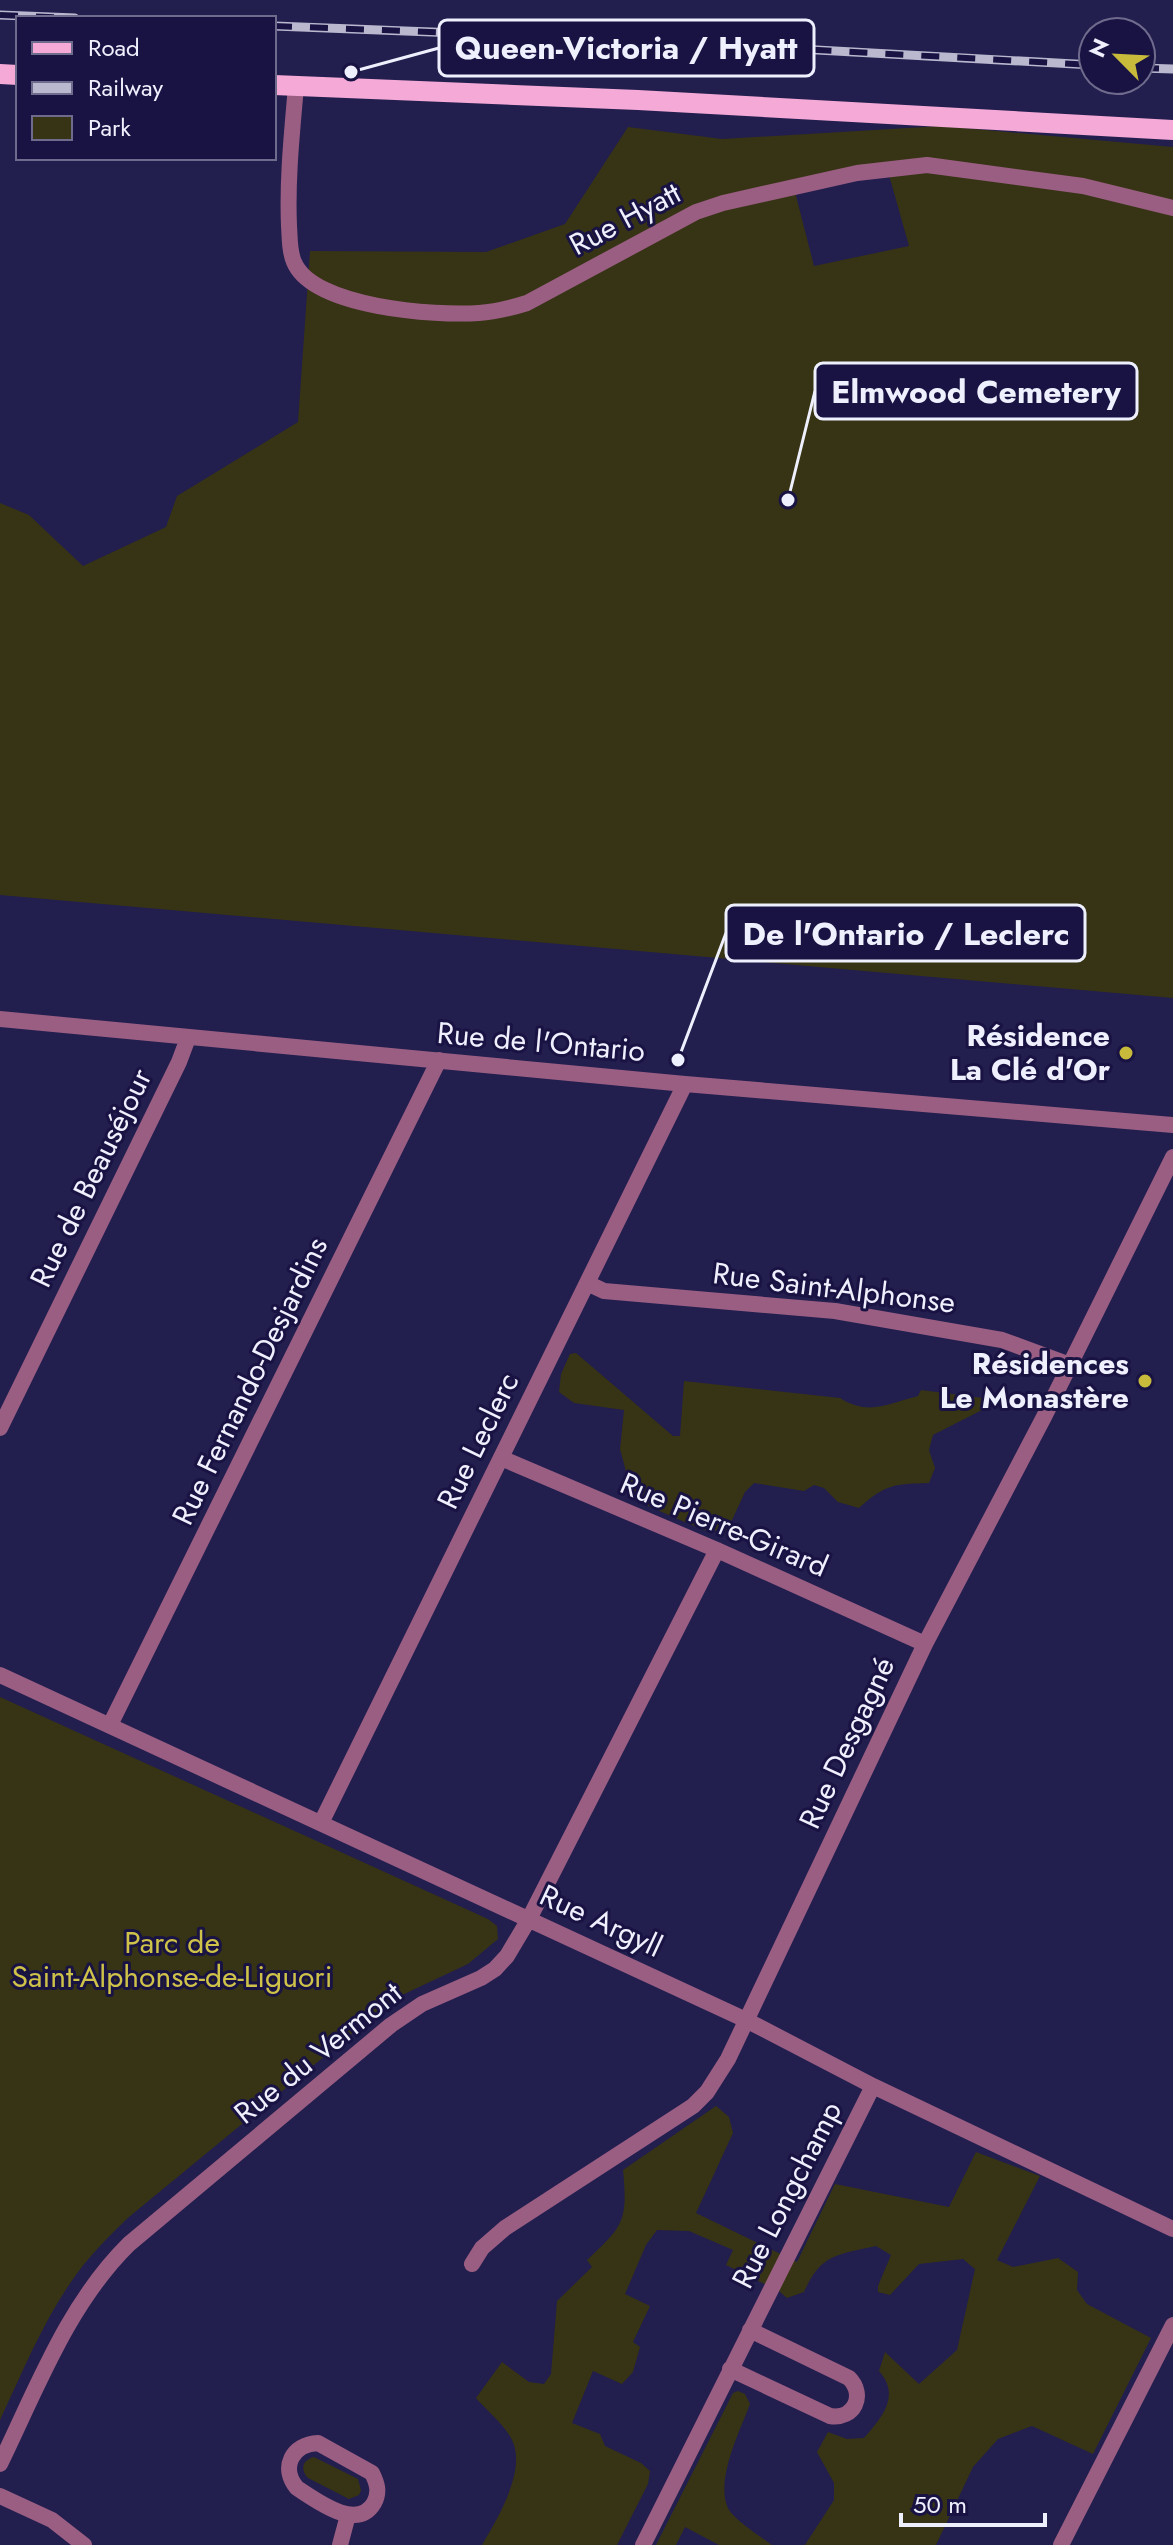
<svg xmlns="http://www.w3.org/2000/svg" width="1173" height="2545" font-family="Jost,sans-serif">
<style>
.green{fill:#373415;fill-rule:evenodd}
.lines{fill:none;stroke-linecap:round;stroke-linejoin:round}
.minor{stroke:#9a5e83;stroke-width:16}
.primary{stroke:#f4a9d6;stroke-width:20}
.rail-casing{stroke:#b9b8cf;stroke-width:9}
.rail{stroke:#191343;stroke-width:6;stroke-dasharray:18;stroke-linecap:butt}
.poi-dot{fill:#c8bb3b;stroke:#191343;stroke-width:3}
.labels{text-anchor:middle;stroke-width:6;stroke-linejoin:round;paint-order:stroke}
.street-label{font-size:30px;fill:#eff0fd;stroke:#191343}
.poi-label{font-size:30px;font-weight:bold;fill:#eff0fd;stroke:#191343;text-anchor:end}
.park-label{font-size:30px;fill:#cfc249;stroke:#191343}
.leader{fill:none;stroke:#eff0fd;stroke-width:3}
.callout-dot{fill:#eff0fd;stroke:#191343;stroke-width:3}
.callout{fill:#191343;stroke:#eff0fd;stroke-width:3}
.callout-label{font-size:32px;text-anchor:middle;font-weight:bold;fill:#eff0fd}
</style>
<rect width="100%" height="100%" fill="#221e4e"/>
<path class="green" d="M941,126l232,21v851l-1173,-103v-392l29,12 54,51 83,-39 11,-31 121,-74 12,-171 176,1 79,-28 63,-97 94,12zM887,168l22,78 -95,20 -20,-78z
M576,1353l97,83h7l4,-55 156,17c29,18 47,6 78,-2l3,-6 62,8 1,11 -51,26 -4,15 6,18 -6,15c-35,1 -43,1 -70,25l-21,-6 -14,-14 -10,-3 -10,6 -50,-8 -9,9 -18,39 -24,-1 -55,-24 -17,-16 -11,-41 4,-39 -50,-7 -15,-11 2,-18 9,-20z
M0,1697l488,222 9,7 1,13 -30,25 -68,32 -24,18 -247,203c-21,20 -42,41 -58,65 -29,42 -49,91 -71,138z
M716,2106l13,11 4,16 -37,80 101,49 38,-78 114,23 27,-55 64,24 -43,84 16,7 45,-9 20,14 -1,18 10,14 64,34 -58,116 -61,-28 -34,13 -25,28 -37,78h-131l29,-45v-17l-17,-31 11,-20 19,7 17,-1c18,-21 37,-42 15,-67l6,-19 34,32 38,-34 18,-81 -12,-10 -44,5 -29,31 -12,-3v-6l13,-31 -15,-9c-38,9 -55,7 -72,46l-17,6 -8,-7 -53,-26 7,-15 -44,-19 -32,-1 -11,15 -21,49 25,12 -17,36 7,5 -7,25 -11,12 -29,-13 -21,52 28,11 5,12 36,17 9,8 -2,13 -31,61h-135c15,-26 45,-74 30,-105 -7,-15 -25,-29 -36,-42l26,-36 27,20 15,2 7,-10 6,-73 35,-34 -5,-7c36,-34 41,-38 36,-90z
M738,2391l7,3 5,10c-10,27 -35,76 -22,104 5,11 33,29 44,37h-53l-34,-18 -9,18h-20l77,-152z
M314,2457l44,22 3,11 -2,5 -10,4 -41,-21c-8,-8 -6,-18 6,-21z"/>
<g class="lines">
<path class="minor" d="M296,86c-4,47 -9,93 -7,140 1,12 0,25 5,36 19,46 142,54 185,51 17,-1 32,-5 48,-10l169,-91 27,-9 134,-30 70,-8 156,21 90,22
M0,1019l685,65 488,41
M587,1283l17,8 231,20 167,29 68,25
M0,1428l179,-366 9,-24
M501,1458l216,92 208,94
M0,1675l746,345 127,66 300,143
M110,1725l329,-665
M321,1823l364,-739
M472,2264l10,-16 23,-20 188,-122 14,-14 21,-33 197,-415 120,-229 128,-258
M730,2369l100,47c24,4 36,-21 19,-38l-99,-48
M318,2443l54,30c5,10 8,19 2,30 -17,29 -58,-3 -77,-15 -17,-20 -5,-44 21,-45z
M0,2464c37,-76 68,-160 129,-220l262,-219 31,-21 59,-26 14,-9 12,-13 22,-37 188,-369
M0,2496l52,24 32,25
M340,2545l8,-30
M643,2545l230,-459
M1061,2545l112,-220"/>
<path class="primary" d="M0,74l18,1
M274,85l364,15 535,30"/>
<g class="rail-casing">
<path id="rail" d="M0,15l75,3
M274,26l343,13 476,26
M1141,68l32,1"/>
</g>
<use href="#rail" class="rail"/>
</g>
<g class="poi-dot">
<circle cx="1126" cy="1053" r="8"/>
<circle cx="1145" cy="1381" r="8"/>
</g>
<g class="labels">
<g class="street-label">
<text transform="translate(625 219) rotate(-28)" y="10">Rue Hyatt</text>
<text transform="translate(541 1042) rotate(5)" y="10">Rue de l'Ontario</text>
<text transform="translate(91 1178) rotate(-64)" y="10">Rue de Beauséjour</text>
<text transform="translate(834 1288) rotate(7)" y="10">Rue Saint-Alphonse</text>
<text transform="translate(250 1381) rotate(-64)" y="10">Rue Fernando-Desjardins</text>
<text transform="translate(478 1441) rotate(-64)" y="10">Rue Leclerc</text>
<text transform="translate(724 1525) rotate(23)" y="10">Rue Pierre-Girard</text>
<text transform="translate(847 1743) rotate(-65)" y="10">Rue Desgagné</text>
<text transform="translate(601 1921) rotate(25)" y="10">Rue Argyll</text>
<text transform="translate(318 2053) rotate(-39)" y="10">Rue du Vermont</text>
<text transform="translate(787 2195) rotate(-63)" y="10">Rue Longchamp</text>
</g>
<g class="poi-label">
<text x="1110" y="1046">Résidence<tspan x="1110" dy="34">La Clé d'Or</tspan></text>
<text x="1129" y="1374">Résidences<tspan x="1129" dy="34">Le Monastère</tspan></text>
</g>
<g class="park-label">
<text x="172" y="1953">Parc de<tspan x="172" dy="34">Saint-Alphonse-de-Liguori</tspan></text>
</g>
</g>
<path class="leader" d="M351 72L439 48M788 500L815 391M678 1060L726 933"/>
<g class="callout-dot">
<circle cx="351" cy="72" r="8"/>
<circle cx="788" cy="500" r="8"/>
<circle cx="678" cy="1060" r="8"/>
</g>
<g class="callout">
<rect x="439" y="20" width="375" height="56" rx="8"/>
<rect x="815" y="363" width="322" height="56" rx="8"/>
<rect x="726" y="905" width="359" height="56" rx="8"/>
</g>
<g class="callout-label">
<text x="626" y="59">Queen-Victoria / Hyatt</text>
<text x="976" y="403">Elmwood Cemetery</text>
<text x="906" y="945">De l'Ontario / Leclerc</text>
</g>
<rect x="16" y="16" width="260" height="144" fill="#191343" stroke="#6f6b8d" stroke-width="2"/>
<rect x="32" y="42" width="40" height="12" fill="#f4a9d6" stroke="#6f6b8d" stroke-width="2"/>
<text x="88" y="56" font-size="24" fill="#eff0fd">Road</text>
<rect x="32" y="82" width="40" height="12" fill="#b9b8cf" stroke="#6f6b8d" stroke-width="2"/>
<text x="88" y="96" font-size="24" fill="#eff0fd">Railway</text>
<rect x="32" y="116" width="40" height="24" fill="#373415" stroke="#6f6b8d" stroke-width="2"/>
<text x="88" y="136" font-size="24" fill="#eff0fd">Park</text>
<g transform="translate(1117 56) rotate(294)"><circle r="38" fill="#191343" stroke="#6f6b8d" stroke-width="2"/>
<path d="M0-6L14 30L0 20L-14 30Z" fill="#c8bb3b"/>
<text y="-12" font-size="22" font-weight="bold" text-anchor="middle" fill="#eff0fd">N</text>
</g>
<path d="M901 2513v12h144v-12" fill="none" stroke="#eff0fd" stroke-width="4"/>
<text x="913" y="2513" font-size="24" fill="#eff0fd" stroke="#191343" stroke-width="6" paint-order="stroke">50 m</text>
</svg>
